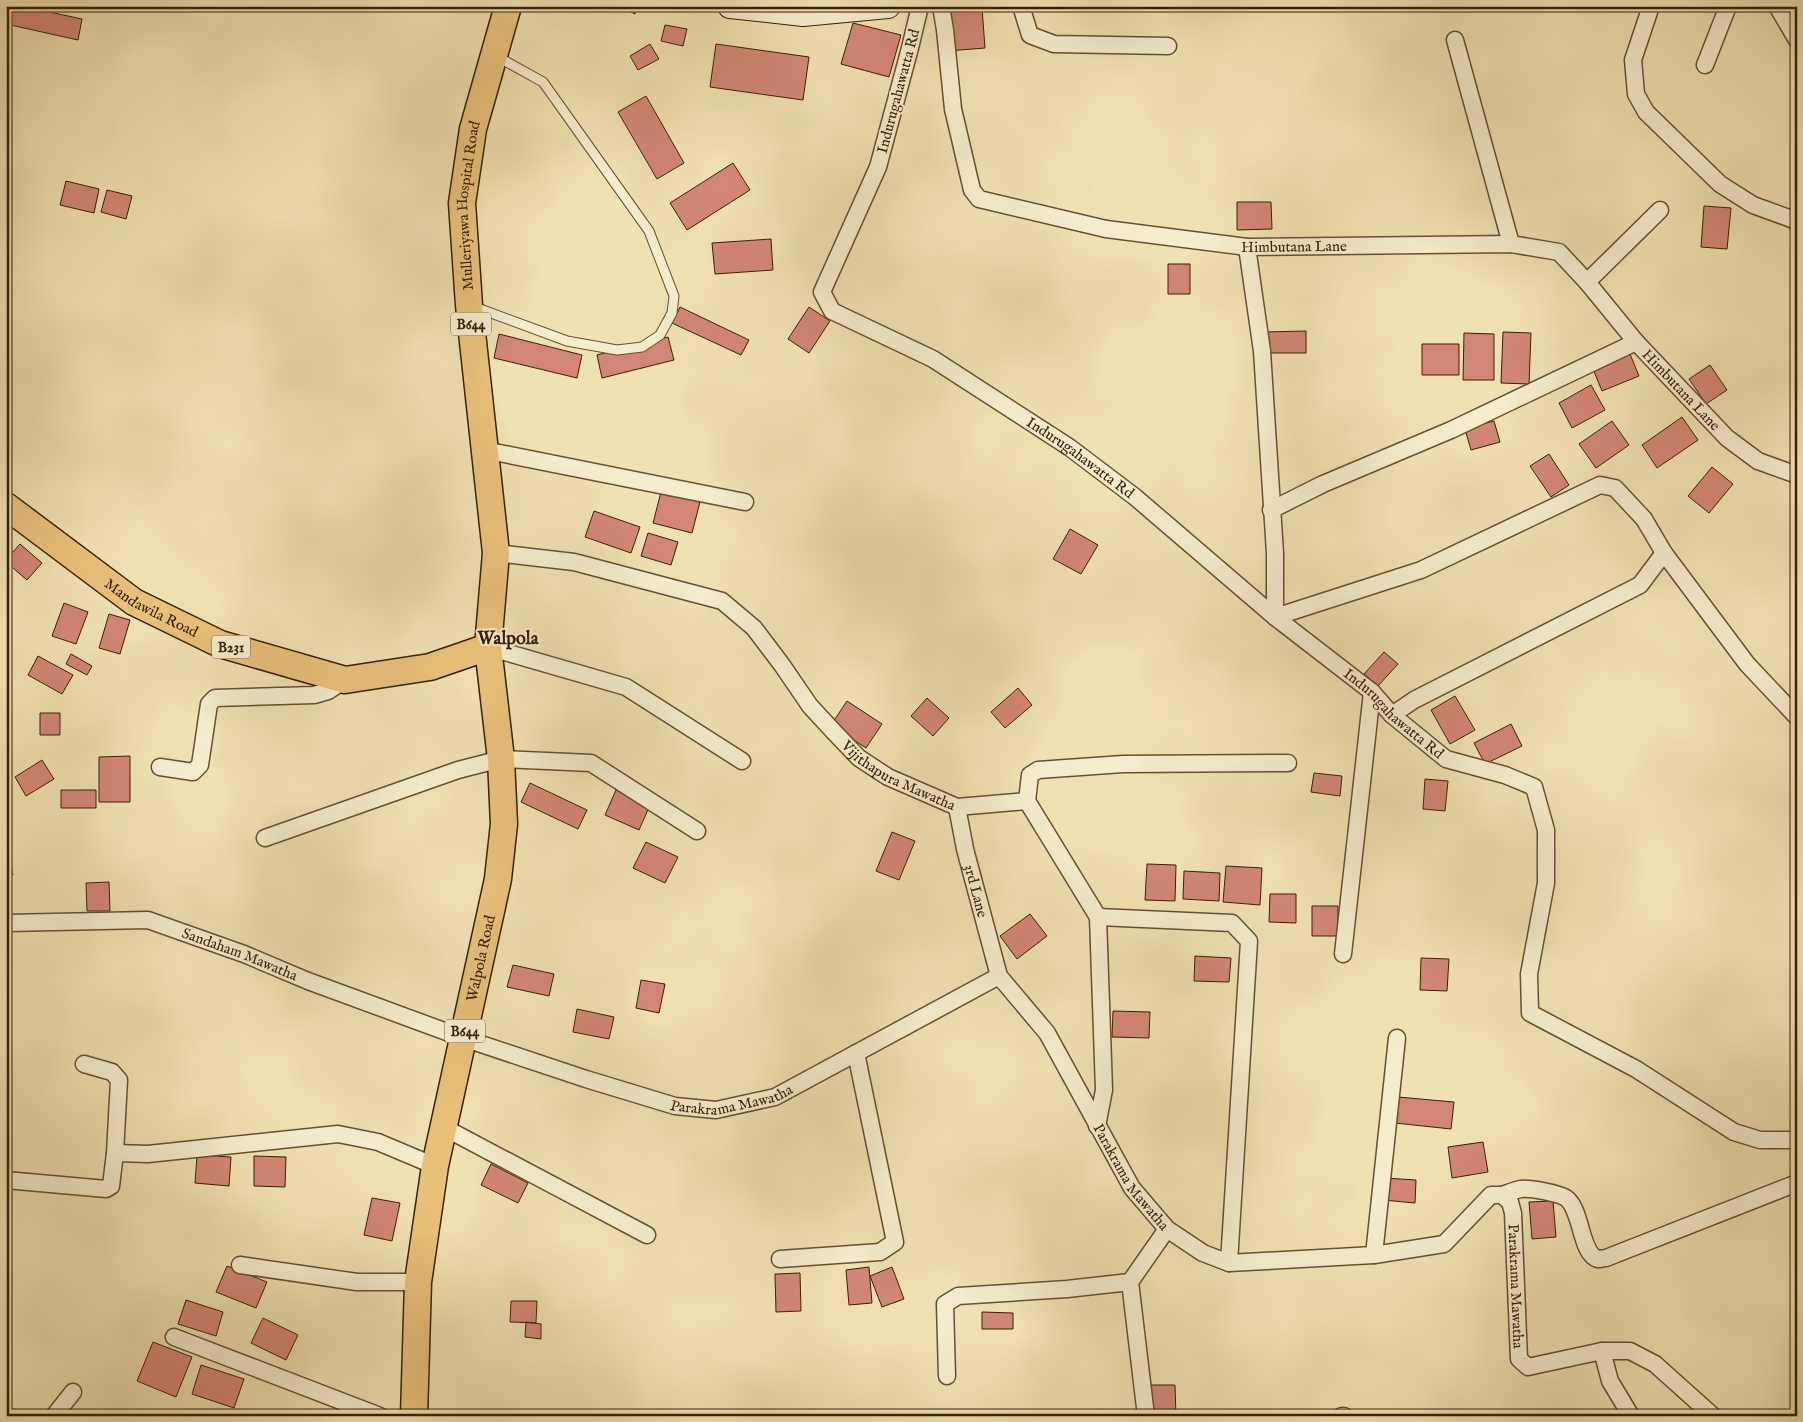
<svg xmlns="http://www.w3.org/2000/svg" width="1803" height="1422" font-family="'IM FELL English',serif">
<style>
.building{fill:#d38675;stroke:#382008}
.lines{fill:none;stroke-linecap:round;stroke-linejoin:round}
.lane-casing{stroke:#665032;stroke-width:11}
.street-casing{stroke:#665032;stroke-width:19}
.secondary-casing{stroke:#382008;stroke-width:26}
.primary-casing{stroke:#382008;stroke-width:29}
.lane{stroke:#f5eccd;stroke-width:9}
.street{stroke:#f5eccd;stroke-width:16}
.secondary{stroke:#f5eccd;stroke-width:24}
.primary{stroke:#e8c079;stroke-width:26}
.labels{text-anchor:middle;stroke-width:4;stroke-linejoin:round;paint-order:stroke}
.shield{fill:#f5eccd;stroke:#715d43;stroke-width:1}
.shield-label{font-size:14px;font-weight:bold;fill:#382008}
.street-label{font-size:15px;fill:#382008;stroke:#f5eccd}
.quarter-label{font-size:18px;font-weight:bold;fill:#382008;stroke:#f5eccd}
</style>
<rect width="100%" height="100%" fill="#f0e1b2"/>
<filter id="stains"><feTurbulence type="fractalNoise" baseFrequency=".004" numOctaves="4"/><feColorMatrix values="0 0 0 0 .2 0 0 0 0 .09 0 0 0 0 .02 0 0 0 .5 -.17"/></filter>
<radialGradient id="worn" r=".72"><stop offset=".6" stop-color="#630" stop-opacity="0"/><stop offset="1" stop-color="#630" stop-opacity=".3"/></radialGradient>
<path class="building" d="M6,6h15l61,13 -4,21 -72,-16z
M619,6h19l-3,8z
M982,8l3,40 -38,3 -3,-41z
M853,23l48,12 -12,42 -48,-13z
M665,25l22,4 -4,17 -22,-5z
M650,44l9,15 -21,11 -8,-14z
M716,44l93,13 -6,43 -93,-13z
M646,96l38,67 -27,16 -39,-67z
M733,163l17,27 -63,40 -17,-27z
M66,181l33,8 -5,24 -34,-8z
M107,190l25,6 -6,23 -25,-7z
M1237,202h34l1,27 -35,1z
M1704,206l27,2 -4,41 -26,-2z
M771,239l2,31 -58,4 -3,-31z
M1168,264h22v30h-22z
M680,307l69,33 -8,15 -69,-32z
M809,307l21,14 -21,32 -21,-14z
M1306,331v22h-42v-21z
M1503,332l28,1 -2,51 -28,-1z
M1464,333l30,1v46h-31z
M499,334l83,21 -5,23 -83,-20z
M668,337l6,23 -72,18 -5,-23z
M1422,344h37v31h-37z
M1630,354l9,22 -37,15 -9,-22z
M1710,365l17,25 -21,14 -17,-25z
M1591,385l14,25 -33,18 -13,-25z
M1682,417l16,23 -41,28 -15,-23z
M1494,421l6,21 -29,8 -6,-21z
M1612,421l17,24 -33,23 -17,-24z
M1549,454l20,31 -18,12 -21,-31z
M1712,467l21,17 -24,29 -21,-17z
M661,492l39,10 -8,31 -39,-10z
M594,511l46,16 -9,26 -46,-16z
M1070,529l28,16 -17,29 -28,-15z
M648,533l30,9 -7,23 -30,-9z
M20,544l22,19 -15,17 -21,-18v-2z
M64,603l24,9 -12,32 -24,-8z
M109,614l21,6 -10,34 -21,-6z
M1384,652l14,12 -20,22 -14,-12z
M71,654l21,12 -5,9 -21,-11z
M38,656l35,19 -11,19 -34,-19z
M1018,688l14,17 -27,23 -14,-16z
M1455,696l20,34 -25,14 -19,-34z
M927,698l22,20 -16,18 -22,-20z
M847,701l35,23 -16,24 -35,-23z
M40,713h20v22h-20z
M1511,724l11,22 -37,18 -11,-21z
M130,756v46h-31v-45z
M42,760l12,19 -28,17 -11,-19z
M1314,773l28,3 -2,20 -29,-4z
M1425,779l23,2 -3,30 -22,-2z
M530,783l57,27 -9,19 -57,-27z
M61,790h35v18h-35z
M616,790l34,15 -11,25 -34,-15z
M892,832l23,9 -16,39 -23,-9z
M646,842l32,15 -13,26 -32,-15z
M6,844l7,31 -7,1z
M1147,864l29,1 -1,36 -30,-1z
M1226,866l36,2 -2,37 -37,-3z
M1184,871l36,2 -1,28 -36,-2z
M109,882l1,29h-23l-1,-28z
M1270,894h26v29l-27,-1z
M1312,906h26v30h-26z
M1030,914l17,22 -30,23 -17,-23z
M1195,956l36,2 -2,24 -35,-1z
M1421,958l28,1 -2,32 -27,-1z
M513,965l41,9 -5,22 -42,-9z
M641,980l24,4 -6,29 -23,-5z
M577,1009l37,8 -5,22 -36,-7z
M1113,1011l37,1 -1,26 -37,-1z
M1398,1097l56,5 -3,27 -56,-6z
M1483,1142l5,30 -36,6 -4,-31z
M197,1155l34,2 -2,29 -34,-3z
M254,1156l32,1 -1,30 -31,-1z
M491,1164l37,19 -10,20 -37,-18z
M1385,1178l31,2 -1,23 -32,-3z
M372,1198l28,5 -8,38 -28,-6z
M1553,1201l3,36 -24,2 -3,-37z
M227,1266l40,16 -11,26 -40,-16z
M869,1267l3,36 -23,2 -3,-35z
M892,1267l12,32 -22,8 -12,-31z
M800,1273l1,38 -25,1 -1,-38z
M186,1300l37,12 -7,24 -38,-12z
M511,1301h26l-1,22 -26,-1z
M982,1312l31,1v16h-31z
M263,1318l35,17 -12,25 -35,-17z
M526,1322l15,2v15l-16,-2z
M153,1342l39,15 -16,40 -39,-16z
M201,1365l43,14 -10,29 -42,-14z
M1149,1385h26l1,31h-26z"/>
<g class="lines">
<g class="lane-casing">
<path id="lane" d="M472,306l95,35 50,9 25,-3 18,-12 12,-22 2,-17 -25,-65 -106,-149 -47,-26"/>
</g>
<g class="street-casing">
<g id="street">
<path id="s1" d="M920,6l-10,42 -32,119 -56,125 10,19 101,48 136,88 66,50 140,120 97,75 20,23 54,44 59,16 29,12 12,43v53l-17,91 1,39 106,56 98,63 26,8h37"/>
<path id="s2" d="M941,6l4,24 8,79 19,81 7,9 127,30 141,18 264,-3 48,8 28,30 49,60 91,96 31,23 39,14"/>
<path d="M1021,6l9,29 24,9 114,2"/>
<path d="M1651,6l-18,54 3,34 10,18 74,72 33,21 44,16"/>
<path d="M1777,6l20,34"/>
<path d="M1455,40l56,204"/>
<path d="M1705,65l23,-59"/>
<path d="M1247,247l15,104 13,202v64l146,-47 179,-85 15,3 29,31 20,34 83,111 50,53"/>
<path d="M1587,282l73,-72"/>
<path d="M484,450l261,52"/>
<path d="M1271,510l52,-26 128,-54 185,-88"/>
<path id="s3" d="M496,553l78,9 148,39 32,27 28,37 28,41 25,27 24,25 29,19 69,30 70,-6 71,116 6,173 -7,36"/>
<path d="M488,647l138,40 116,74"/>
<path d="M1392,715l22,-15 226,-115 24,-32"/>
<path d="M160,767l33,5 7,-7 9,-61 6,-6 99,-3 14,-4 17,-11"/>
<path d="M1027,801l3,-26 8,-5 85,-6 165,-1"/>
<path id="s4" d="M957,807l8,42 34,127"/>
<path d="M265,838l193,-68 43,-11 90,4 106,68"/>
<path d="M1098,917l134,6 17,18 -20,322"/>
<path id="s5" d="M6,923l142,-3 96,34 64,27 155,57 123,41 89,27 41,4 59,-13 224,-121 48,57 85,155 35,41 36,24 26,10 145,-8 70,-11 47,-49h11l8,7 3,11 6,146 9,8 74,-16h28l25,13 58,52"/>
<path d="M1343,954l29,-262"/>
<path d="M445,1128l202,107"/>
<path d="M115,1153l33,1 190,-20 40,8 57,24"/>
<path d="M6,1180l100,9 5,-3 4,-33 4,-73 -7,-8 -28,-8"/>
<path d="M1502,1195c6,-2 13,-5 19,-6 10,-1 37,4 45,9 16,11 14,56 32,61 1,0 7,-1 8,-1l191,-75"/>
<path d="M1374,1255l23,-217"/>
<path d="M780,1259l100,-7 15,-10 -39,-189"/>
<path d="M240,1265l117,17h61"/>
<path d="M174,1337l206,79"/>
<path d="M1602,1351l8,30 21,35"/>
<path d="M947,1376l-2,-72 13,-8 109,-7 63,-7"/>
<path d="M54,1416l19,-24"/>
<path d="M1146,1416l-16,-134 37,-53"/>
<path d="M1342,1416h2"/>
</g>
</g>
<g class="secondary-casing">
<path id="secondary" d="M730,6l73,8 85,-8"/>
</g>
<g class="primary-casing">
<g id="primary">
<path id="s6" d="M6,506l128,96 86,42 125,36 85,-13 58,-20"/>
<path id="s7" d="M414,1416l4,-134 17,-116 63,-287 6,-55 -3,-65 -13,-112 8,-94 -27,-248 -7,-102 11,-74 35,-123"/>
</g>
</g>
<use href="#lane" class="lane"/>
<use href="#street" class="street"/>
<use href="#secondary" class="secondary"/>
<use href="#primary" class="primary"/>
</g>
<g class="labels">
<g class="shield">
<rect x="451" y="312.5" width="40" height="23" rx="4"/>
<rect x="212" y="635.5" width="38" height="23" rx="4"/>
<rect x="445" y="1019.5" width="40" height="23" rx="4"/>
</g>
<g class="shield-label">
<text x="471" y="329">B644</text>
<text x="231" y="652">B231</text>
<text x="465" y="1036">B644</text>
</g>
<g class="street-label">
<text transform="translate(898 91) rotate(-75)" y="5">Indurugahawatta Rd</text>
<text dy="5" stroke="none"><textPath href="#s7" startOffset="1222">Mulleriyawa Hospital Road</textPath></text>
<text dy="5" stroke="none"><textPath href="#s2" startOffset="518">Himbutana Lane</textPath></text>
<text dy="5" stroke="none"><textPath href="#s2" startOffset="968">Himbutana Lane</textPath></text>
<text dy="5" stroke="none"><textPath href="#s1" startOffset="614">Indurugahawatta Rd</textPath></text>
<text dy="5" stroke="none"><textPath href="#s6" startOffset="178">Mandawila Road</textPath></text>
<text dy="5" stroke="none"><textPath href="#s1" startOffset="1019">Indurugahawatta Rd</textPath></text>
<text dy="5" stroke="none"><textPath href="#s3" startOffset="484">Vijithapura Mawatha</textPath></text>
<text dy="5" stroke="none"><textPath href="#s4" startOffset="86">3rd Lane</textPath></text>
<text dy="5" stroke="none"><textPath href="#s5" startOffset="240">Sandaham Mawatha</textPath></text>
<text dy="5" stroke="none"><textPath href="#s7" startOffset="464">Walpola Road</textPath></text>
<text dy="5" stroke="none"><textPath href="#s5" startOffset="759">Parakrama Mawatha</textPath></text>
<text dy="5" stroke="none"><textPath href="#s5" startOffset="1299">Parakrama Mawatha</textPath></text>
<text dy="5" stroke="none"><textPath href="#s5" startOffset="1824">Parakrama Mawatha</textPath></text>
</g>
<g class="quarter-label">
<text x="508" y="644">Walpola</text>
</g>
</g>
<rect width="1803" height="1422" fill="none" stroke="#f0e1b2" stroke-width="25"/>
<rect x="8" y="8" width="1788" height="1407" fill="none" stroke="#382008" stroke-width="2.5"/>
<rect x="12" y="12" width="1778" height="1397" fill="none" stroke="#382008"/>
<rect width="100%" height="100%" filter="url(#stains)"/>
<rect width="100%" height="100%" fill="url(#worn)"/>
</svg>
